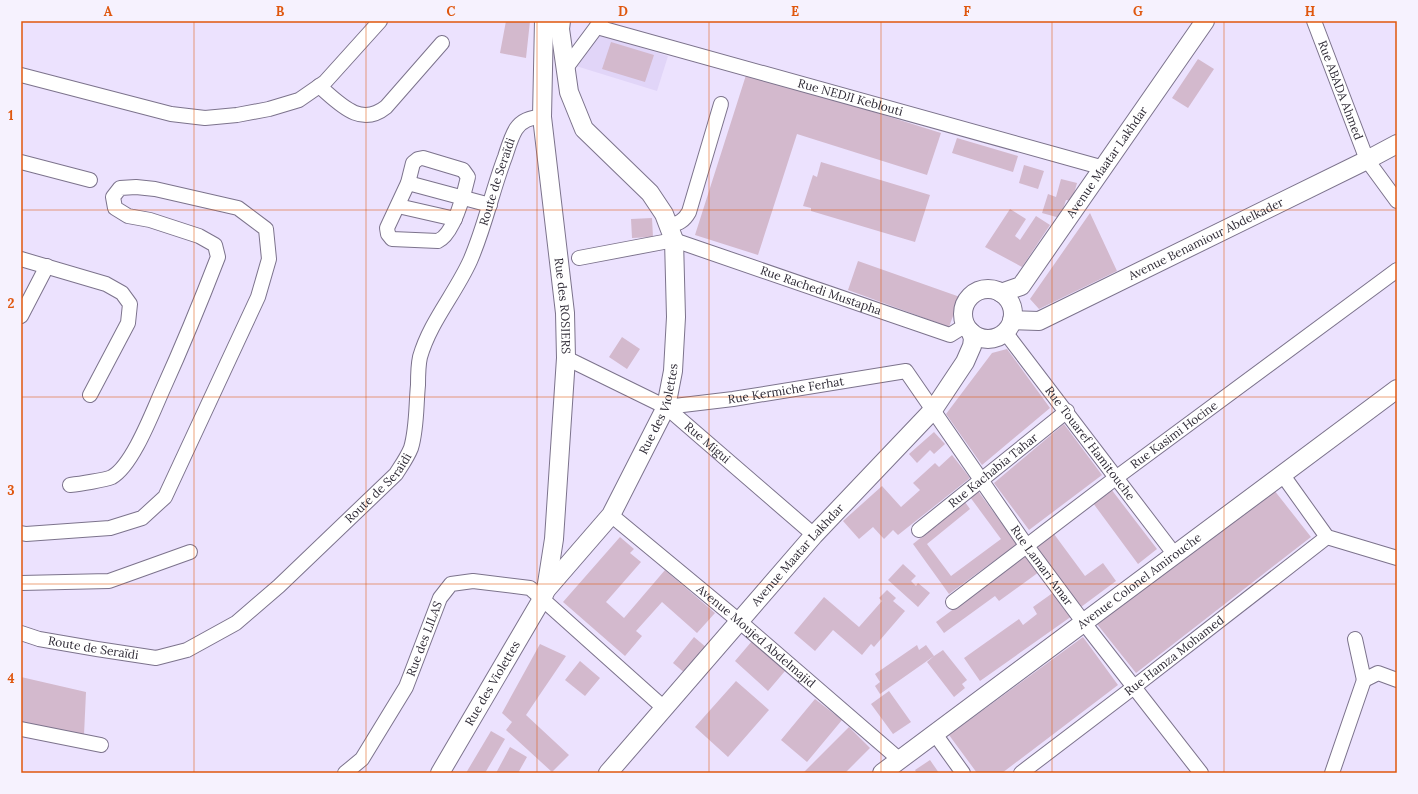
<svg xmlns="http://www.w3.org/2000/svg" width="1418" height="794" font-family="Lora,serif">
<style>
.built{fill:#e1d5f8}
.building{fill:#d3b9cd}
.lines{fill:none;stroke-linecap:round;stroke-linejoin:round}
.minor-casing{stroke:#7c738c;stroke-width:16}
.major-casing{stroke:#7c738c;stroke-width:20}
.minor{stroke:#fff;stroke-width:14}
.major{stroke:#fff;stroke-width:18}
.grid{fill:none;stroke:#df570e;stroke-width:1;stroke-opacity:0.55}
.labels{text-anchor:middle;stroke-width:3;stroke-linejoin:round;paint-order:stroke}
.street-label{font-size:12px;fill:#2f2b36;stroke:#f6f2fe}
.neatline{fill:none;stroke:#df570e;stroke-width:1.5}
.grid-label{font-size:13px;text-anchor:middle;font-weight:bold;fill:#df570e}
</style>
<rect width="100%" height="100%" fill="#ece2fe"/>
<path class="built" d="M598,34l70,22 -11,35 -81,-25z"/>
<path class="building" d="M506,21h24l-4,37 -26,-5z
M611,42l43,13 -9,27 -43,-13z
M1198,59l16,10 -26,39 -16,-10z
M747,72l194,61 -14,42 -130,-41 -39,121 -63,-20z
M957,138l61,18 -5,16 -61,-19z
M821,162l109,33 -15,47 -104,-31v-3l-8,-2 10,-31 4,2z
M1024,165l20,6 -6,18 -19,-6z
M1061,179l16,4 -5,18 -6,-1 -6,18 -18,-5 6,-19 8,3z
M1010,209l16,10 -11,17 5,4 16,-24 14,9 -28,42 -37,-20z
M1090,213l27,58 -78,38 -9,-10z
M652,218l1,19 -21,1 -1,-19z
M858,261l102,36 -11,30 -101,-37z
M622,337l18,12 -13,20 -18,-12z
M1007,349l43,59 -68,57 -36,-51 46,-61z
M1064,424l38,51 -73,55 -35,-47z
M934,432l11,12 -11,10 -4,-4 -13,13 -8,-9z
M952,455l18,23 -72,57 -5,-5 -9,9 -11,-12 -14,12 -16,-18 39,-35 19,21 19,-17 -7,-7 22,-20 4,4z
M1111,489l46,60 -19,15 -45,-61z
M1274,490l37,47 -175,136 -39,-49z
M978,491l39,53 -68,50 -36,-50 52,-42 5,7 -43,35 24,32 50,-37 -31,-42z
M1054,534l31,42 18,-13 13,18 -35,26 -45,-60z
M620,537l14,12 -4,4 11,9 -35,40 18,16 41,-48 50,43 -18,20 -35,-31 -26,29 6,5 -17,20 -62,-54z
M1027,555l12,17 -40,29 -4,-5 -51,37 -8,-11z
M903,564l13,12 -5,5 5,5 2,-3 12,10 -12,14 -30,-27z
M887,590l9,8 -3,3 12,10 -31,36 -3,-3 -9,11 -29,-25 -18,21 -21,-18 30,-36 35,30 23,-26 -3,-3z
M1054,592l18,24 -92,65 -16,-23 55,-39 4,6 14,-11 -4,-7z
M694,637l13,11 -21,26 -13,-11z
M1083,637l35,48 -116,88h-25l-28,-38z
M752,641l33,30 -17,20 -33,-30z
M540,644l26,12 -40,59 43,40 -17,17 -46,-42 6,-8 -10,-9z
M917,645l2,5 7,-5 8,11 -54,38 -5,-8 5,-4 -5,-8z
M943,650l24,30 -5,4 3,4 -11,9 -27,-35 7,-6z
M580,661l20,17 -15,18 -20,-16z
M21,677l65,15 -2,43 -63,-13z
M736,681l33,29 -41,47 -33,-30z
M889,691l22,31 -18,12 -22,-30z
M815,699l27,21 -35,42 -26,-22z
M849,727l21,21 -25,25h-42z
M491,731l14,8 -20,34h-19z
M510,747l17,10 -9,16h-22z
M930,760l9,13h-22l-2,-3z"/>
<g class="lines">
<g class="minor-casing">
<g id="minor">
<path id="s1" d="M1314,21l53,139 30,41"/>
<path id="s2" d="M597,27l507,141"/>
<path d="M566,68l35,-47"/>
<path d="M21,75l150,39 34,4 32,-3 32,-6 30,-9 26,-18 55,-61"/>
<path d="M319,86c20,17 41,42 67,21l56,-64"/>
<path d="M423,158l40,12 5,7c-4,17 -14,57 -30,64l-46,-2 -4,-5 -1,-6 21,-45 5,-20 5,-4z"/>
<path d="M21,162l69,18"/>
<path d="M408,183l82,22"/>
<path d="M398,206l57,13"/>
<path d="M669,226c10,-3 15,-5 20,-14l32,-108"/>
<path id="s3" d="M579,258l95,-18 276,95 16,-10"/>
<path d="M21,259l85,25 16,9 8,11 -2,19 -38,72"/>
<path d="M21,316l26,-50"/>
<path id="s4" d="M1005,332l170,223"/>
<path id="s5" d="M566,358l100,49 148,128"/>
<path id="s6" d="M666,407l67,-8 173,-28 120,174 58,78 117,150"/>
<path d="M1282,474l45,63 70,21"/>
<path id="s7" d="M611,515l128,106 161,139"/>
<path id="s8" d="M919,530l148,-119"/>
<path d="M21,533l5,1 84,-6 32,-10 23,-21 93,-200 11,-38 -3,-30 -28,-21 -83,-19 -19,-2 -16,1 -7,9 2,11 13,8 22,4 49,16 16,9 3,12c-17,44 -35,88 -55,132 -10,22 -30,76 -51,88 -7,3 -33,7 -42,8"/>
<path d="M21,583l88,-2 81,-29"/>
<path id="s9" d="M953,602l164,-125 280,-207"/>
<path id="s10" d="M21,633l18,6 58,10 59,9 31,-8 49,-27 43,-37 117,-112c5,-8 11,-16 15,-26 6,-20 5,-43 7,-63 0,-9 0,-19 2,-28 10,-35 35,-63 50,-96 15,-34 22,-70 35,-104 3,-9 6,-20 11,-28 6,-9 16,-12 26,-12"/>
<path d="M1355,639l9,41"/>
<path d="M1364,680l14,-7 19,7"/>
<path d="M21,729l80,16"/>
<path d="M935,734l28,39"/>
<path id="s11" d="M345,773l17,-14 44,-72 34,-89 11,-14 22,-3 57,7 134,120"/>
<path id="s12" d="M1021,773l113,-86 193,-150"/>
<path d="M1332,773l32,-93"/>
</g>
</g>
<g class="major-casing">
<g id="major">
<path id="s13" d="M544,21l-2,96 23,196 1,45 -12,181 -8,51"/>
<circle cx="988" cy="314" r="25"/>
<path id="s14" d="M1001,293l20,-7 184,-265"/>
<path id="s15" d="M1012,320l27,1 328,-161 30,-16"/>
<path id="s16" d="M440,773l102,-174 4,-9 65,-75 55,-108 7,-36 3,-54 -2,-77 -10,-26 -14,-21 -66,-64 -15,-37 -9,-63 1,-8"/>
<path id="s17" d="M608,773l206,-238 119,-125 32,-48 7,-16 1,-7 -2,-7"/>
<path id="s18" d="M882,773l515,-384"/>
</g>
</g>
<use href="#minor" class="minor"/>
<use href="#major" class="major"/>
</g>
<path class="grid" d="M194,21v752M366,21v752M537,21v752M709,21v752M881,21v752M1052,21v752M1224,21v752M21,210h1376M21,397h1376M21,584h1376"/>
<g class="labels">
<g class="street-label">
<text dy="4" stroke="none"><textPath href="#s1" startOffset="74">Rue ABADA Ahmed</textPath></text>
<text dy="4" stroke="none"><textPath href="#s2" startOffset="263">Rue NEDJI Keblouti</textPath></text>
<text dy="4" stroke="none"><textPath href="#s14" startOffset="172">Avenue Maatar Lakhdar</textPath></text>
<text dy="4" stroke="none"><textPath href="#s10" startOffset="758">Route de Seraïdi</textPath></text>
<text dy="4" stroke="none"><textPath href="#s15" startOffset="213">Avenue Benamiour Abdelkader</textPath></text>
<text dy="4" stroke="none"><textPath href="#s3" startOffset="252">Rue Rachedi Mustapha</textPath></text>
<text dy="4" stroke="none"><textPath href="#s13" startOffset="286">Rue des ROSIERS</textPath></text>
<text dy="4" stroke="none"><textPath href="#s6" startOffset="121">Rue Kermiche Ferhat</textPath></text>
<text dy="4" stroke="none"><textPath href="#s16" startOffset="428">Rue des Violettes</textPath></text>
<text dy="4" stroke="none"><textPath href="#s9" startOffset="277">Rue Kasimi Hocine</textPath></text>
<text dy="4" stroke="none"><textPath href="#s5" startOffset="166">Rue Migui</textPath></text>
<text dy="4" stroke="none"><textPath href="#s4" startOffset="140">Rue Touaref Hamitouche</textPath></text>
<text dy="4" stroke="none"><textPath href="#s8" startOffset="95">Rue Kachabia Tahar</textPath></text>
<text dy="4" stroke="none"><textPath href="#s10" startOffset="422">Route de Seraïdi</textPath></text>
<text dy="4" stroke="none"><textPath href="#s17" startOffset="289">Avenue Maatar Lakhdar</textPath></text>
<text dy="4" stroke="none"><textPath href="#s6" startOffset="480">Rue Lamari Amar</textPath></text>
<text dy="4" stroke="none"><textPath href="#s18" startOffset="321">Avenue Colonel Amirouche</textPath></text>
<text dy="4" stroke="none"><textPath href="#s7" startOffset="189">Avenue Moujed Abdelmajid</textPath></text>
<text dy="4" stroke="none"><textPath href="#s11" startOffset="158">Rue des LILAS</textPath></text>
<text dy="4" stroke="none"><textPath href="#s10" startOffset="74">Route de Seraïdi</textPath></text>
<text dy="4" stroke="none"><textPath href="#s12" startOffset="193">Rue Hamza Mohamed</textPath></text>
<text dy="4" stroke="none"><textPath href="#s16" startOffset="104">Rue des Violettes</textPath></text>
</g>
</g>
<rect width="1418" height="794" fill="none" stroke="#f6f2fe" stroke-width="44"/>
<rect x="22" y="22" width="1374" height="750" class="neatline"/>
<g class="grid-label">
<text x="108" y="16">A</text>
<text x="280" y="16">B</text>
<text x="451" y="16">C</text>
<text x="623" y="16">D</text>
<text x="795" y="16">E</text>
<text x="967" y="16">F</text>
<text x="1138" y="16">G</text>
<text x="1310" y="16">H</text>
<text x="11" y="120">1</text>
<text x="11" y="308">2</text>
<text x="11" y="495">3</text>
<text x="11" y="683">4</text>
</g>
</svg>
